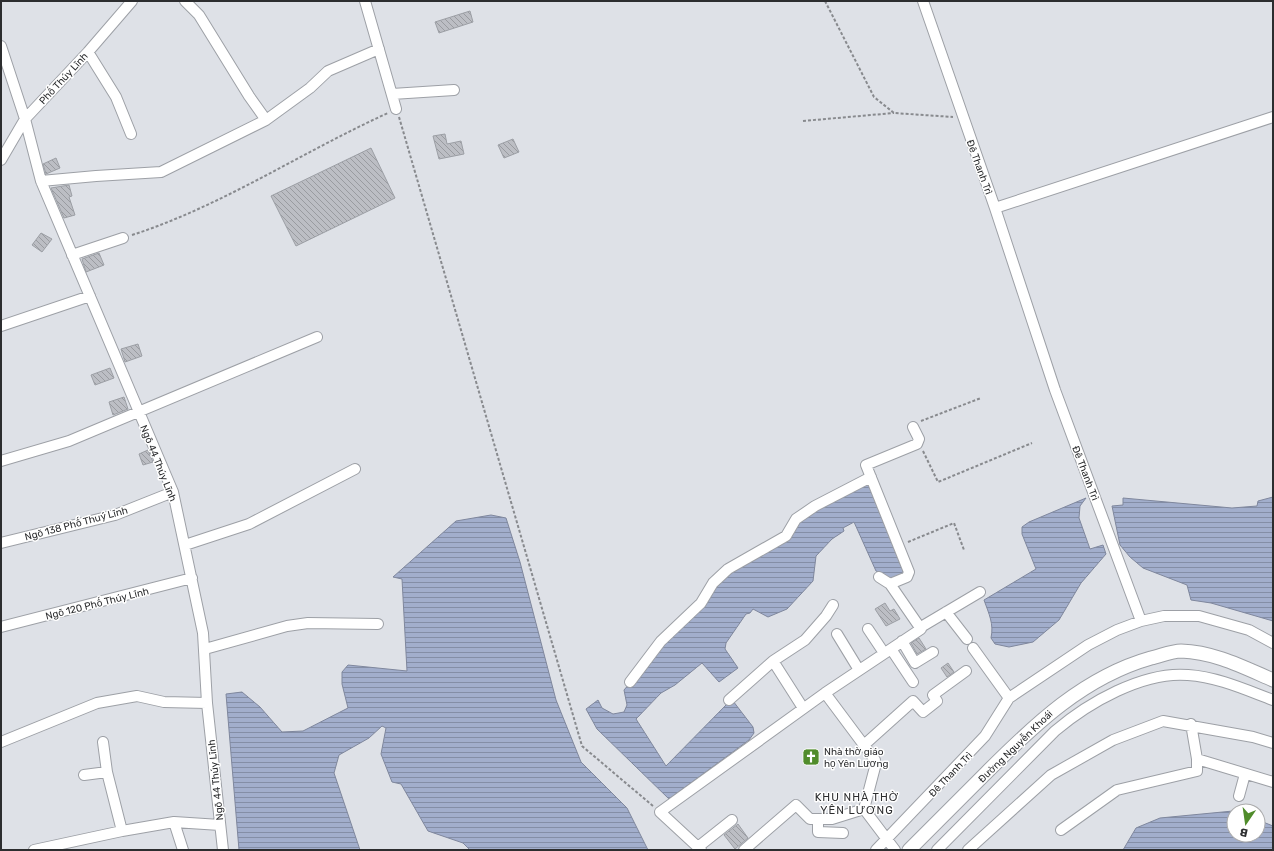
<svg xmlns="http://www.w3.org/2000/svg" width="1274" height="851" font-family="Rubik,sans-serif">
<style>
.water{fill:url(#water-rules);stroke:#7f879d}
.building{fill:url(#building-back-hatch);stroke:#9c9fa5}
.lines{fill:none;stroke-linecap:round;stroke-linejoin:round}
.minor-casing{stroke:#9da0a6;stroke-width:12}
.major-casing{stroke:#9da0a6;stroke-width:15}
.path{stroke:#888a8e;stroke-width:2;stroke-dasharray:3 2;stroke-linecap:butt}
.minor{stroke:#fff;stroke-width:10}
.major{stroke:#fff;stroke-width:13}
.labels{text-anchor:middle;stroke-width:3;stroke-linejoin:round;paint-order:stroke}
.street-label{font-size:10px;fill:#2c2d2f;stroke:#fff}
.poi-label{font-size:10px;fill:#2c2d2f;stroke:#fff;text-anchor:start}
.neighbourhood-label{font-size:11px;letter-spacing:1px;fill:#2c2d2f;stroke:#fff}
</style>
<defs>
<pattern id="water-rules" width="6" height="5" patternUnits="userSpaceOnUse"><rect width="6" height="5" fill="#a2aecc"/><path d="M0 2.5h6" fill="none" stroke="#848ea6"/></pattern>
<pattern id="building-back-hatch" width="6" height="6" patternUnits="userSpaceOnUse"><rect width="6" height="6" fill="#bcbec4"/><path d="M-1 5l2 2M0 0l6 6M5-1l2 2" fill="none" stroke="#999ba0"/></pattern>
</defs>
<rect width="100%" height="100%" fill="#dee1e7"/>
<path class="water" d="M865,481l6,2 34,84 -4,8 -10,4 -15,-8 -22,-49 -11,6 1,3 -12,8 -16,17 -3,25 -26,28 -19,8 -15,-8 -3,4 -4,1 -20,29 -1,6 13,19 -19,14 -17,-19 -27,22 -14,8 -25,26 30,47 61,-62 6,-3 20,26 1,6 -5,7 -80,59 -72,-70 -11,-20 12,-9 4,8 11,6 11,-2 3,-7 -3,-15 91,-106 15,-14 57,-31 12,-21z
M1273,497v124l-62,-18 -20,-3 -4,-15 -44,-17 -13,-11 -10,-12 -8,-39 11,-1v-7l109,10 25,-2 1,-5z
M1086,498l-6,8 -1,12 11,31 13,-4 3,9 -25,29 -22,37 -26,22 -24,5 -14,-3 -4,-6c3,-14 -2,-24 -7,-38l52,-31 -14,-35v-7l7,-5z
M491,515l15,3 14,44 36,138 25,62 46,46 21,42h-178l-7,-7 -35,-12 -27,-47 -9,-2 -11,-28 5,-26 -4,-2 -13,12 -30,17 -5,18 26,77h-121l-13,-156 16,-2 18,15 22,25 21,-1 45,-23 -6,-24v-12l6,-7 59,6 -5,-92 -9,-2 63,-56z
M1233,811l1,24h24v-15l15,6v24h-150l13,-22 24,-10z"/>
<path class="building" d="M470,11l3,11 -34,11 -4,-11z
M445,134l2,10 14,-3 3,13 -25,5 -6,-23z
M513,139l6,13 -15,6 -6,-13z
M371,148l24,50 -99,48 -25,-50z
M56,158l4,10 -14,6 -3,-10z
M69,185l3,11 -3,1 6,18 -11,3 -13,-30z
M41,233l11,6 -10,13 -10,-7z
M99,253l5,12 -18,7 -4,-13z
M138,344l4,12 -17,6 -4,-13z
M110,368l4,10 -19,7 -4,-10z
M124,397l4,12 -15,6 -4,-13z
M148,450l5,12 -10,3 -4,-11z
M885,603l5,8 4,-2 6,10 -14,7 -11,-17z
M919,638l7,11 -9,5 -6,-11z
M948,663l6,9 -7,5 -6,-9z
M738,824l10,14 -13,11 -11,-14z"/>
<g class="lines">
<g class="minor-casing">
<path id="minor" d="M185,1l14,14 50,81 17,24
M365,1l31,108
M923,1l72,207 60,182 86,231
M1,46l24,73 16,62 132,311 30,141 4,70 16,147
M88,52l28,45 15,37
M392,94l62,-4
M1,160l24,-41 63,-67 44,-51
M41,181l55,-5 65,-4 105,-52 44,-32 18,-17 51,-22
M995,208l278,-91
M72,255l51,-17
M1,326l89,-30
M1,461l68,-20 248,-104
M1,543l114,-28 58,-23
M185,545l64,-21 106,-55
M890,584l17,-7 2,-5 -43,-107 51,-21 2,-5 -6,-12
M946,612l21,27
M1,627l191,-49
M921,627l59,-35
M868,629l16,24
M837,634l22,36
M902,641l13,22 18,-11
M973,648l36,50
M205,649l82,-23 21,-3 70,1
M891,649l22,33
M773,661l30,47
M630,682l31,-41 40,-38 12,-20 15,-14 58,-33 10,-17 19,-13 56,-29
M825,693l50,67v7l-11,42 31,41
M729,700l44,-39 32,-21 21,-24 7,-11
M1,742l96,-39 40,-7 27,6 43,1
M103,742l4,30 15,59
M864,745l49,-44 10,11 14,-11 -4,-6 33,-24
M1197,759l76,23
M84,775l23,-3
M1239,796l6,-22
M818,819v13l25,1
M174,822l9,28
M1061,830l56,-40 80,-19v-12l-6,-35
M698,847l34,-27
M34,850l88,-19 52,-9 46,3
M701,850l-41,-38 165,-119 96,-64 -31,-45 -11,-7
M744,850l52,-45 14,14h22l32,-10
M876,850l109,-114 24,-38 79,-53 29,-15 24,-9 23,-5h35l50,14 24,13
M937,850l118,-119c33,-28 88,-60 133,-56 30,2 58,15 85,25
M968,850l83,-75 62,-35 50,-19 90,16 20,6"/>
</g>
<g class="major-casing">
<path id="major" d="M909,850c26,-26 52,-52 77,-77 49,-49 98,-96 165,-115 9,-2 21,-7 30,-7 33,1 62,16 92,29"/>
</g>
<path class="path" d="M825,1l49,96 20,16 59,4
M399,117l183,629 71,60
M803,121l91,-8
M132,235c90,-29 170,-83 256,-122
M921,421l60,-23
M923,451l15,31 94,-39
M908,542l46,-19 10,27"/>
<use href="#minor" class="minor"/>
<use href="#major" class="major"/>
</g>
<defs>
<g id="church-square" transform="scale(0.9)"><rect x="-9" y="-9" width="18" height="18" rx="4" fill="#508c2b" stroke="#fff"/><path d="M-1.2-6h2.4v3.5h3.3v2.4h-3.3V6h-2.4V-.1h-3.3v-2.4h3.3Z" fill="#fff"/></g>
</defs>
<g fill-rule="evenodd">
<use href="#church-square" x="811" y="757"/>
</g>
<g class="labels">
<g class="street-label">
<text transform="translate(63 78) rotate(-47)" y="4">Phố Thúy Lĩnh</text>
<text transform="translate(980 167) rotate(70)" y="4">Đê Thanh Trì</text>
<text transform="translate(159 463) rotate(68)" y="4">Ngõ 44 Thúy Lĩnh</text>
<text transform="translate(1086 473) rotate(69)" y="4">Đê Thanh Trì</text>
<text transform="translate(76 523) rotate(-15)" y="4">Ngõ 138 Phố Thuý Lĩnh</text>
<text transform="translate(97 603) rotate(-14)" y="4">Ngõ 120 Phố Thúy Lĩnh</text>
<text transform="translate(1015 746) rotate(-44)" y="4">Đường Nguyễn Khoái</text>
<text transform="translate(950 774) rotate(-46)" y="4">Đê Thanh Trì</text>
<text transform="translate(215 780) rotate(-96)" y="4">Ngõ 44 Thúy Lĩnh</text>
</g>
<g class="poi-label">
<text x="824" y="755">Nhà thờ giáo<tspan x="824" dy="12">họ Yên Lương</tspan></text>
</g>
<g class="neighbourhood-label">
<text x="857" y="801">KHU NHÀ THỜ<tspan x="857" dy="13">YÊN LƯƠNG</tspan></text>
</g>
</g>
<rect width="1274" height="851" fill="none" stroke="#2c2d2f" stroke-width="4"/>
<g transform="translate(1246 823) rotate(193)"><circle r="19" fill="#ffffff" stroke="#ababac"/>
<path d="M0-3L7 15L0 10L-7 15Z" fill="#508c2b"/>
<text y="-6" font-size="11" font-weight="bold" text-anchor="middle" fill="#2c2d2f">B</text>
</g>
</svg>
